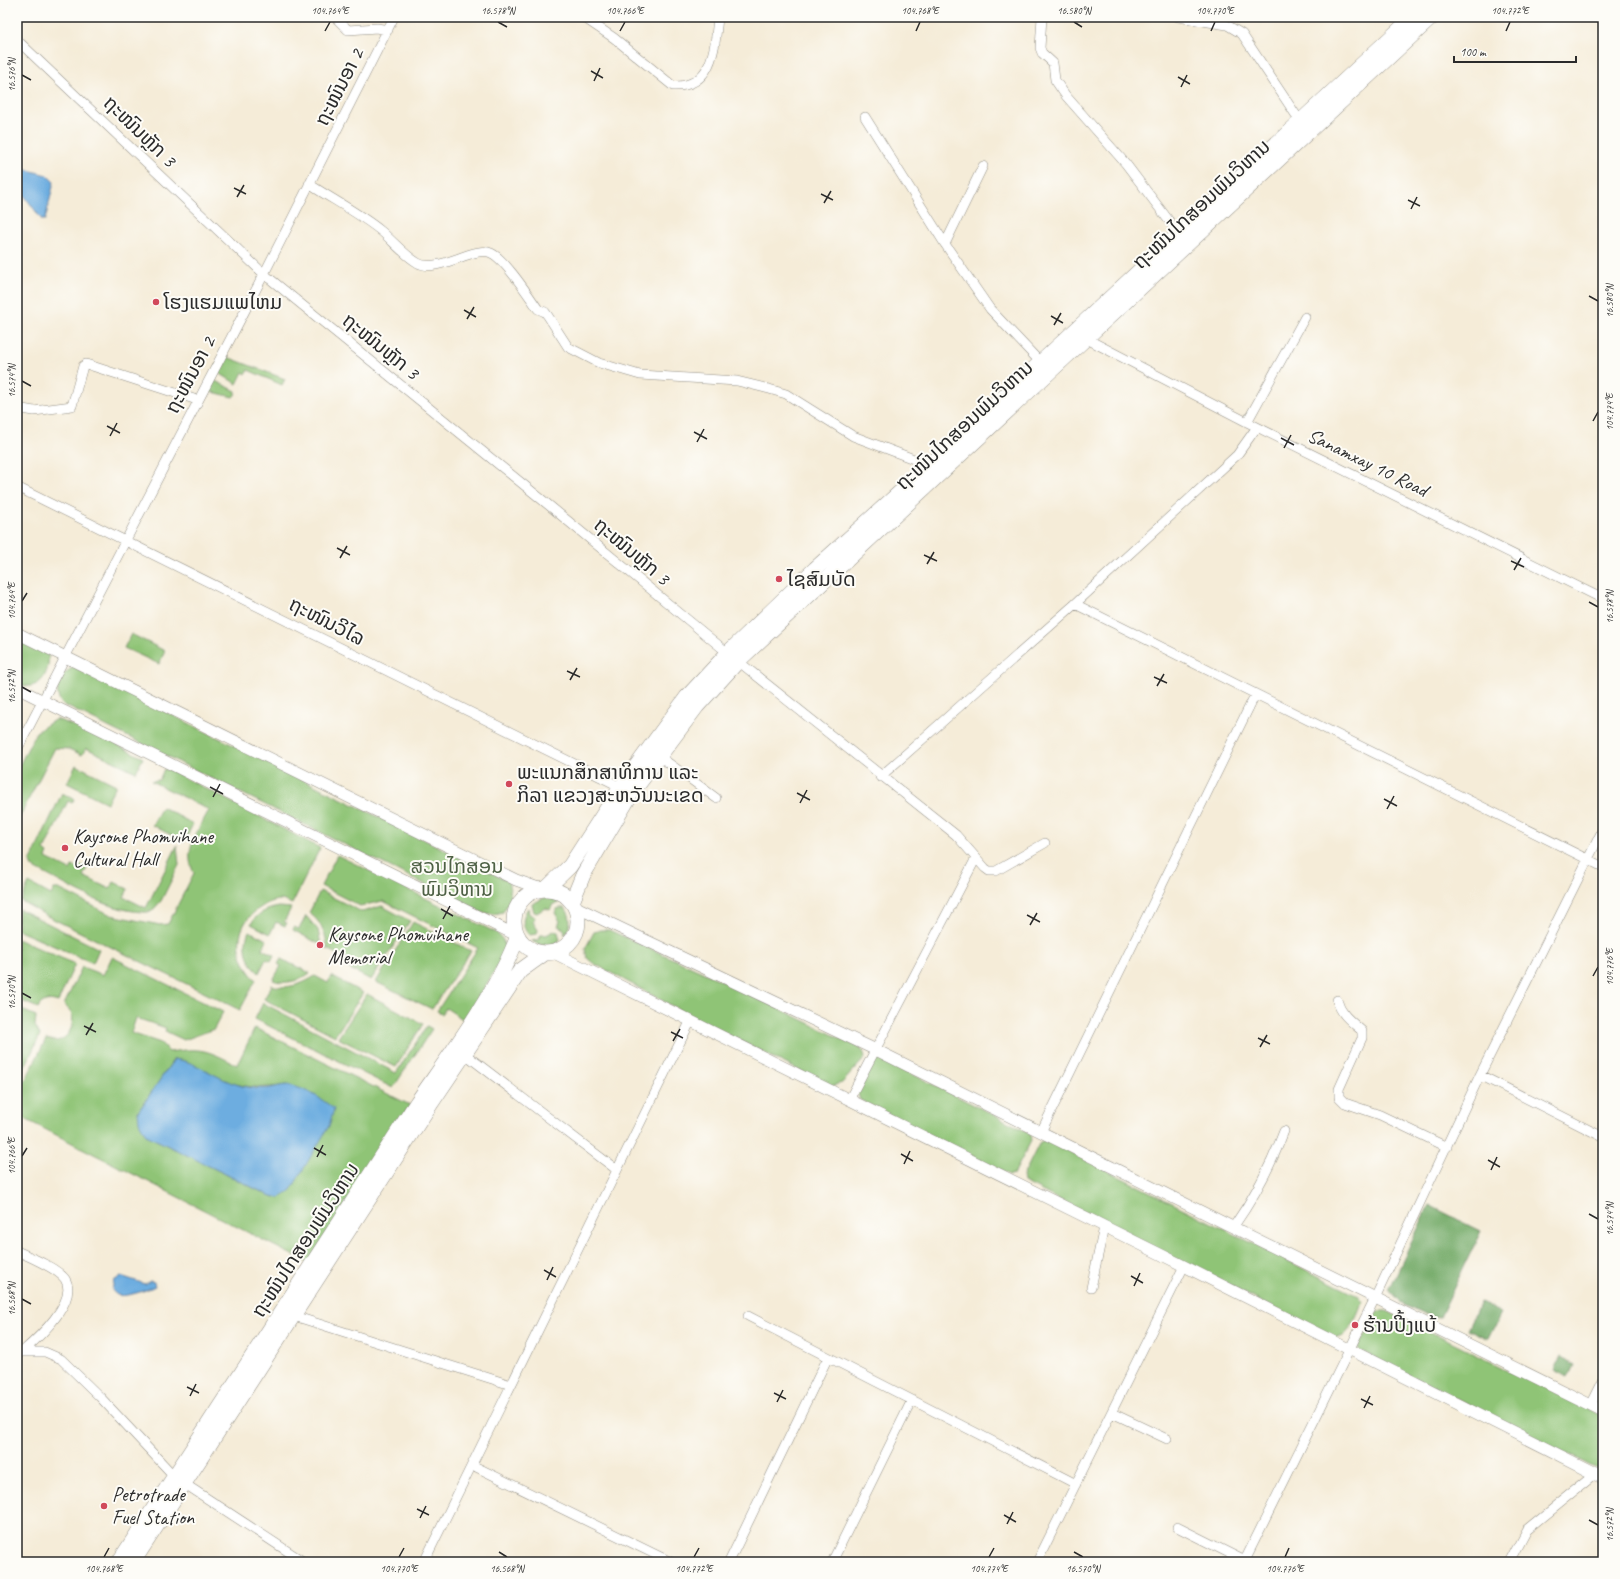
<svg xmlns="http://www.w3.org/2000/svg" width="1620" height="1579" font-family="Caveat,'Noto Sans Lao',sans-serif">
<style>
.green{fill:#8fc476;stroke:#5d7850;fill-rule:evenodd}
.forest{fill:#73aa67;stroke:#4f6a49}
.water{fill:#6dade0;stroke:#4c6c86}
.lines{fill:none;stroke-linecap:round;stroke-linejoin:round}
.minor-casing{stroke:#908c82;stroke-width:10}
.tertiary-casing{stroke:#908c82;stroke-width:12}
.trunk-casing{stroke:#908c82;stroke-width:16}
.minor{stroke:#fff;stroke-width:9}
.tertiary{stroke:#fff;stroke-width:11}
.trunk{stroke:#fff;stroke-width:15}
.ticks{fill:none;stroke:#2b2b2b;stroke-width:1.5}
.poi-dot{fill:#d1495b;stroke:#fdfcf7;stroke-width:1.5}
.labels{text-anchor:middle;stroke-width:4;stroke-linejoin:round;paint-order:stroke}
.street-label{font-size:20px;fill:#2b2b2b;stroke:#fdfcf7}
.poi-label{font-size:20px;fill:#2b2b2b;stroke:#fdfcf7;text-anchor:start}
.park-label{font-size:20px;fill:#4e6145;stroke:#fdfcf7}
.neatline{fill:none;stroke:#2b2b2b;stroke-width:1.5}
.ticks-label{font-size:10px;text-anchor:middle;fill:#2b2b2b}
</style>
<rect width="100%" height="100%" fill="#fdfcf7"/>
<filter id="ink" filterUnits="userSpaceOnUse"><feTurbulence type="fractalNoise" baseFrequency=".025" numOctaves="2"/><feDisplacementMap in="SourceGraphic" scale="8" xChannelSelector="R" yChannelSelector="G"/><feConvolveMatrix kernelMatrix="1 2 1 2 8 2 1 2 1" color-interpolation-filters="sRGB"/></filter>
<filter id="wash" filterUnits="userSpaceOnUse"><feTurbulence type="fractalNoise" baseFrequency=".012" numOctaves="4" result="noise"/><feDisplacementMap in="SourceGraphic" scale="16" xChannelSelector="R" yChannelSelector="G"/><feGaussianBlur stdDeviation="0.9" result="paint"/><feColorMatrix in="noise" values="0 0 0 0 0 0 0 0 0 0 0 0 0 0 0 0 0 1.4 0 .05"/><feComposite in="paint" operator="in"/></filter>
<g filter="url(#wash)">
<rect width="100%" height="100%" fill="#f5ecd8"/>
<path class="green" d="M222,355l63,24 -3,6 -34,-15 -2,4 -3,-2 -6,12 -23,-14z
M211,379l25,12v3l-3,3 -29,-7z
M131,634l34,17 -6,13 -35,-16z
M17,637l31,17c3,20 -10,40 -31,29z
M75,667l433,214c4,13 2,20 -5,31l-9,2 -11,-1 -421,-209c-10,-13 -2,-32 13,-37z
M56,719l46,18 41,21 -7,14 -50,-24 -4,7 -13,-6 -14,-1 -38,74v-52l19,-38z
M76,765l40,20 -9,18 -40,-20z
M164,769l6,1 150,78 -28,56c-3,-1 -8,-4 -12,-4 -5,0 -13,3 -17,6 -30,17 -30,51 -7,74l-16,30 -193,-94 -26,-15 8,-18 22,12 3,-6h5l52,26 49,10 8,-1 26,-51c-12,-23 4,-42 15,-63l-58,-29 8,-1z
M62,793l12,6 -2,4 -4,-2 -24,49 4,3 -2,5 24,12 2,-4 4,2 2,-4 9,4 -4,8 27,13 4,-7 14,7 -4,8 22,11 31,-62 2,19 -18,36 -10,11c-41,2 -83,-27 -119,-45l-2,-5z
M162,807l31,17 -9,18 -32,-17z
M337,855l160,78 6,7 3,13 -42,67 -18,-12 -4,6 -5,-3 41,-63 -95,-47 -23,5 -39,-20z
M320,891l42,21 20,-6 28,15 -39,59 -33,-17 4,-6 -15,-8c0,-14 -6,-28 -18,-36z
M544,898h7l8,5 -6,1 -3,6 -5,-2 -8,5 -3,-1 -2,-8z
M279,907l12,1 -7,14 3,1 -2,3 -9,-4 -6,12 -19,-10c6,-11 16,-15 28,-17z
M528,908l1,6 6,3 -2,5 5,8 -1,4 -8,1c-8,-9 -7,-18 -1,-27z
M560,908h5c7,9 6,18 0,27l-1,-6 -6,-3 2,-5 -5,-8 2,-4z
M19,909l80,40 -6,14 -76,-33z
M306,916l12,14 3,15 -28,-15 1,-3 5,2z
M413,922l58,29 -39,58 -56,-27z
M600,930h9l122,55 129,63 4,5 1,5 -23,25 -11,3 -120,-59 -118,-64 -6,-5 -2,-9 9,-17z
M249,931l18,9 -5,9 12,6 -3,6 -5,-2 -7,14c-12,-11 -17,-26 -10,-42z
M554,931l4,1 2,8c-9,7 -18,7 -28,1l7,-1 2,-6 5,1z
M17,939l58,25 -17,38c-8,-3 -16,-2 -20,6l-21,-9z
M112,957l111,55 -9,17 -30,11 -19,-9 1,-3 -30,-10 -5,15 30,10 8,9c33,-5 38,-2 68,13l18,-37 155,77 -102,158 -291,-148v-34l4,1 5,-3 20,-40c2,0 6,2 9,2 15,0 26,-25 9,-36l18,-38 21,8zM174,1059c17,2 30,13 45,20 22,9 45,10 68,6l-7,113 -12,-3 -122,-60 -8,-23z
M281,959l29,14c-11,8 -24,12 -37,7l8,-14 -3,-2z
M315,976l13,7 3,-7 32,17 -28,43 -71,-37 8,-14c14,5 31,-1 43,-9z
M367,994l56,30 -27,43 -58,-29z
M263,1003l133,70 31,-47 5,3 -39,59 -138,-69z
M17,1008l19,8 -1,10 5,9 -19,40h-4z
M878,1059h4l148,74 1,8 -17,33 -5,1 -149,-75 -2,-6 15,-33z
M1046,1140l312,156 4,6c-2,9 -11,29 -19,34 -3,2 -7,2 -10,2l-309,-156 -1,-6 17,-34z
M1377,1311h10l216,106v55l-244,-122 -1,-4z"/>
<path class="forest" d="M1429,1205l52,26 -41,86 -10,-1 -30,-14 -11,-12z
M1480,1303l21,10 -13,26 -20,-10z
M1560,1357l14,7 -6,13 -14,-7z"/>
<path class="water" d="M24,169l23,6 7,7 -9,38h-3l-21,-29z
M174,1059c23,2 42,20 65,26 9,3 22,4 31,3 5,-1 12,-3 18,-3 17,3 33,13 46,24l-5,17 -38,64 -11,8 -12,-3 -122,-60 -7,-13 -1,-10z
M121,1276l24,8 5,-3 4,1 1,4c-7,4 -31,12 -38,9 0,0 -5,-4 -5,-5l2,-9z"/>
</g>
<g filter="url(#ink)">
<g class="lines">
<g class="minor-casing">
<path id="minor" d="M335,17l13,13 29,-2 11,2
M583,17l31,21 59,48c40,2 42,-39 45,-69
M1042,17l-2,31 2,5 11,10 2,17 11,16 60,68 53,70
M1178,17l49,8 15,9 58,87
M17,40l247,234 287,233 177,146 228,182 29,33 4,3h7l49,-28
M865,117l80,127 45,65 51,54
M309,184c24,16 50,29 72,47 12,10 23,24 37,32 19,11 57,-18 73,-10 13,5 38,43 47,56l7,3 3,4 20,31 31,16 41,12 97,6 32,8 17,5 67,42 66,25 8,7
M945,244l38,-78
M1083,337l164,85 356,177
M17,408l17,3 38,-5 11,-40 3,-2 111,36
M1247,422l58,-105
M17,487l604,300
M1075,604l528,263
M17,750l247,-476 130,-257
M659,756l57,42
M880,777l195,-173 162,-149 20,-28
M1337,1000c4,15 14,21 25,31v7l-23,51v8l6,6 35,12 67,32
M465,1054l152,116
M1480,1075l123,62
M849,1100l127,-242
M1041,1132l214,-437
M1234,1226c21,-30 37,-60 50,-95
M17,1251c13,6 40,17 48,28 14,22 -28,60 -43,73
M1091,1288l13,-61
M294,1316l217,69
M748,1316l328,168
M17,1354l5,-2h23l16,7 39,38 75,80
M1591,1405l12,-24
M1112,1413l55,26
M472,1465l199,97
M185,1484l119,78
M1177,1527l70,35
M424,1562l266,-540
M729,1562l99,-205
M832,1562l80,-162
M1037,1562l147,-296
M1244,1562l131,-264 105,-223 123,-246
M1509,1562l17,-32 70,-57"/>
</g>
<g class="tertiary-casing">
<path id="tertiary" d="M17,633l499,247 25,9
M17,688l501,248
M574,906l302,144 727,361
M552,952l608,302 443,223"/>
</g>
<g class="trunk-casing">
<path id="trunk" d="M546,889l24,-23 51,-79 66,-90 41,-44 87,-84 112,-101 486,-451
M514 921a32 32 0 1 1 64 0a32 32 0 1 1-64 0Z
M572,902l11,-27 48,-81 66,-88 41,-45 694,-644
M119,1562l297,-458c35,-51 80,-110 102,-168
M133,1562l293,-451 94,-140 25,-18"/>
</g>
<use href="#minor" class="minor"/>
<use href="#tertiary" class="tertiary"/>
<use href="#trunk" class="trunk"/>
</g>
</g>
<path class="ticks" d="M498,22l9,5M1074,22l8,5M325,31l5,-9M620,31l5,-9M916,31l4,-9M1211,31l4,-9M1506,31l4,-9M591,71l12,7M22,75l9,5M1178,77l12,7M594,81l6,-13M1181,87l6,-12M234,188l12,6M821,194l12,6M237,197l7,-12M1408,200l12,6M824,203l7,-12M1411,209l6,-12M1589,296l9,5M464,310l12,7M1051,316l12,7M467,319l7,-12M1054,325l7,-12M22,381l9,5M1593,421l5,-9M107,426l13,7M694,432l13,7M110,436l7,-13M1281,438l13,7M697,442l7,-13M1284,448l7,-13M337,548l13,7M924,555l13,6M340,558l7,-12M1511,561l13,6M927,564l7,-12M1514,570l7,-12M22,601l5,-8M1589,602l9,5M567,671l13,6M1154,677l13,6M570,680l7,-12M1157,686l7,-12M22,687l9,5M210,787l13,7M797,793l13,7M213,797l7,-13M1384,799l13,7M800,803l7,-13M1387,809l7,-13M441,909l12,7M1027,915l13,7M443,919l7,-13M1030,925l7,-12M1593,976l5,-9M22,993l9,5M84,1026l12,6M671,1032l12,6M86,1035l7,-12M1258,1038l12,6M673,1041l7,-12M1260,1047l7,-12M314,1148l12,7M901,1154l12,7M22,1156l5,-8M317,1157l6,-12M1488,1160l12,7M904,1164l6,-13M1491,1170l6,-13M1589,1214l9,5M544,1270l12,7M1131,1276l12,7M547,1280l6,-13M1134,1286l6,-13M22,1299l9,5M187,1387l12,6M774,1393l12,6M190,1396l6,-12M1361,1399l12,6M777,1402l6,-12M1364,1408l6,-12M417,1509l12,6M1004,1515l12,7M420,1518l6,-12M1589,1520l9,5M1007,1524l6,-12M499,1552l8,5M1074,1552l9,5M104,1557l5,-9M399,1557l5,-9M694,1557l5,-9M989,1557l5,-9M1285,1557l4,-9"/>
<g class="poi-dot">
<circle cx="156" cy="302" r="4"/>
<circle cx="779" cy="579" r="4"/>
<circle cx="509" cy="784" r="4"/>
<circle cx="65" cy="848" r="4"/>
<circle cx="320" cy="945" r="4"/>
<circle cx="1355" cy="1325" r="4"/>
<circle cx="104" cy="1506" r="4"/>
</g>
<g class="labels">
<g class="street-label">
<text transform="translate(339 87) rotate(-63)" y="7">ຖະໜົນອາ 2</text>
<text transform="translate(140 131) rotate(44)" y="7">ຖະໜົນຫຼັກ 3</text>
<text transform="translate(1201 204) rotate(-43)" y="7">ຖະໜົນໄກສອນພົມວິຫານ</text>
<text transform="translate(381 346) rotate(39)" y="7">ຖະໜົນຫຼັກ 3</text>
<text transform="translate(190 375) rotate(-62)" y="7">ຖະໜົນອາ 2</text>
<text transform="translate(964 425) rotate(-43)" y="7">ຖະໜົນໄກສອນພົມວິຫານ</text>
<text transform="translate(1368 462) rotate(26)" y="7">Sanamxay 10 Road</text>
<text transform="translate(632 551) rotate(40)" y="7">ຖະໜົນຫຼັກ 3</text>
<text transform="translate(327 621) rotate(27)" y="7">ຖະໜົນວິໄລ</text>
<text transform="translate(305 1240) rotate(-57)" y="7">ຖະໜົນໄກສອນພົມວິຫານ</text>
</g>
<g class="poi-label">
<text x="164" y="309">ໂຮງແຮມແພໄຫມ</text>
<text x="787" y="586">ໄຊສົມບັດ</text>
<text x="517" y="779">ພະແນກສຶກສາທິການ ແລະ<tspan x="517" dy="23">ກິລາ ແຂວງສະຫວັນນະເຂດ</tspan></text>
<text x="73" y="843">Kaysone Phomvihane<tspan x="73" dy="23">Cultural Hall</tspan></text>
<text x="328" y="941">Kaysone Phomvihane<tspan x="328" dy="23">Memorial</tspan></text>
<text x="1363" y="1332">ຮ້ານປີ້ງແບ້</text>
<text x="112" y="1501">Petrotrade<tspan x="112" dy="23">Fuel Station</tspan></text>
</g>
<g class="park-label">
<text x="457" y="873">ສວນໄກສອນ<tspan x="457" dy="23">ພົມວິຫານ</tspan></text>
</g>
</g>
<rect width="1620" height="1579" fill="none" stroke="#fdfcf7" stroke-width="44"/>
<path d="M1454 56v6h122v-6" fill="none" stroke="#2b2b2b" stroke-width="2"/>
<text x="1460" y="56" font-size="12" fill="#2b2b2b" stroke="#fdfcf7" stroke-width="3" paint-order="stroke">100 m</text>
<rect x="22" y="22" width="1576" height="1535" class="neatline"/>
<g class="ticks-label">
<text x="330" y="14">104.764°E</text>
<text x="498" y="14">16.578°N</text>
<text x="625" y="14">104.766°E</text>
<text x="920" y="14">104.768°E</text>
<text x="1074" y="14">16.580°N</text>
<text x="1215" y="14">104.770°E</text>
<text x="1510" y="14">104.772°E</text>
<text transform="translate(11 75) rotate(-90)" y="4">16.576°N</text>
<text transform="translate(1609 301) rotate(-90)" y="4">16.580°N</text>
<text transform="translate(11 381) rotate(-90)" y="4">16.574°N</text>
<text transform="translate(1609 412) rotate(-90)" y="4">104.774°E</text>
<text transform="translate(11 601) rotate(-90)" y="4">104.764°E</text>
<text transform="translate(1609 607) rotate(-90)" y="4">16.578°N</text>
<text transform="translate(11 687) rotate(-90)" y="4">16.572°N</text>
<text transform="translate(1609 967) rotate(-90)" y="4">104.776°E</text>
<text transform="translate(11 993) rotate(-90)" y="4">16.570°N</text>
<text transform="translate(11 1156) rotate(-90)" y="4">104.766°E</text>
<text transform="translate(1609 1219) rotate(-90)" y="4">16.574°N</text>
<text transform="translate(11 1299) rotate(-90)" y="4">16.568°N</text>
<text transform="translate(1609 1525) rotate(-90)" y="4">16.572°N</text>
<text x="104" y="1572">104.768°E</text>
<text x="399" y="1572">104.770°E</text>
<text x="507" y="1572">16.568°N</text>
<text x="694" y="1572">104.772°E</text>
<text x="989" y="1572">104.774°E</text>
<text x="1083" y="1572">16.570°N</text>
<text x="1285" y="1572">104.776°E</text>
</g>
</svg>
